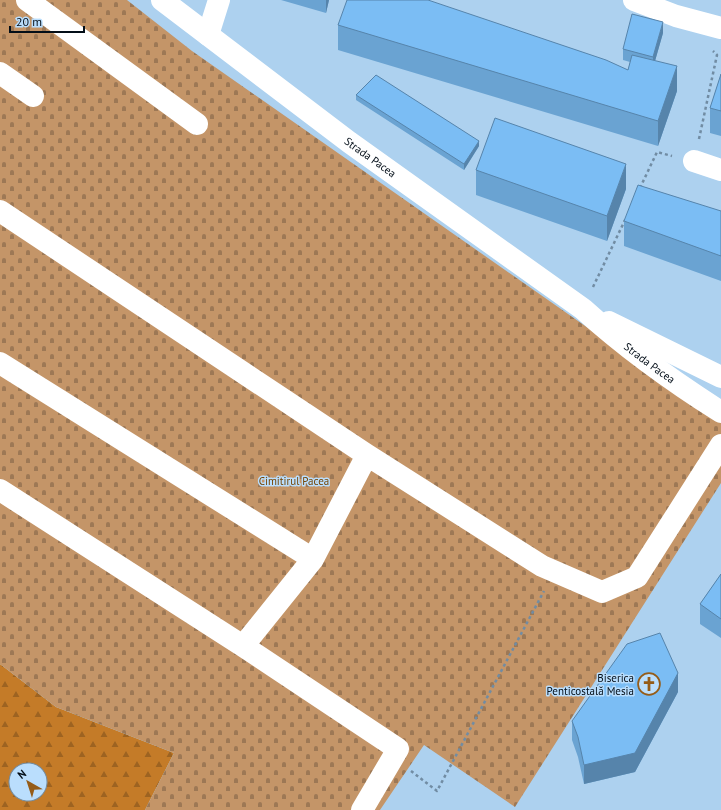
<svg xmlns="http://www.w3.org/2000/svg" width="721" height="810" font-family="'PT Sans',sans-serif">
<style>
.forest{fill:url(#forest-firs);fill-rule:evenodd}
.cemetery{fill:url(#cemetery-stones)}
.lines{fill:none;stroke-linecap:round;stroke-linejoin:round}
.path{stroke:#718ca3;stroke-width:2.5;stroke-dasharray:3 3;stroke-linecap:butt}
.minor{stroke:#fff;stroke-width:22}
.major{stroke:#fff;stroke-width:22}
.wall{fill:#6aa3d2}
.shaded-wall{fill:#5684ab}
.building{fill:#7bbdf4;stroke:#5684ab}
.labels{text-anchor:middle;stroke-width:3;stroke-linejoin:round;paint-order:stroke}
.street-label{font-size:11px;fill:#030e18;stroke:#badefd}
.park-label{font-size:11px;fill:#734302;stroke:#badefd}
.poi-label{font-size:11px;fill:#030e18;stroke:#badefd;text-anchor:end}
</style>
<defs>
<pattern id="forest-firs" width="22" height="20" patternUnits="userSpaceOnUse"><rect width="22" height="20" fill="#c47b28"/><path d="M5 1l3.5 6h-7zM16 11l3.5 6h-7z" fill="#9d6321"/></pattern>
<pattern id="cemetery-stones" width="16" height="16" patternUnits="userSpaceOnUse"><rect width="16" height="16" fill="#c49568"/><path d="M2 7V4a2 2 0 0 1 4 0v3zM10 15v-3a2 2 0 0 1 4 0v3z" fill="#9d7855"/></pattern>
</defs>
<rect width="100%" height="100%" fill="#add1ef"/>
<path class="forest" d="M0,664l56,43 118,46 -29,57h-145zM16,770h24v24h-24z"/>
<path class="cemetery" d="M0,0h127l65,51 529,370v62l-206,324 -91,-62 -44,65h-235l29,-57 -118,-46 -56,-43z"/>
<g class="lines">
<path class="path" d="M699,139l18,-84 -4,-4
M640,188l17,-36 15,4
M593,287l32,-67
M411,771l26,20 107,-200"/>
<path class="minor" d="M27,0l170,124
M634,0l42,16 45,12
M208,35l11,-35
M0,73l33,23
M694,161l27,9
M0,211l367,244 175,111 60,26 35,-15 84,-132
M0,363l313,196
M0,490l243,156 155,103 -36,61
M243,646l70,-87 54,-104"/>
<g class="major">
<path id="s1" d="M162,0l187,142 234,167c43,39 89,72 138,103"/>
<path d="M609,322l112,55"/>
</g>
</g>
<path class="wall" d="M281,0h48l-3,13z
M338,25l290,45 2,-8 -7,-2v-11l40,-16 -8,28 22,30 -19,55 -320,-96z
M721,74v62l-11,-3v-25z
M356,95l123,51 -15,24 -108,-70z
M476,170l150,19 -19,52 -131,-46z
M721,211v70l-97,-35v-25z
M721,574v64l-21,-14v-20z
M678,692l-43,80 -51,12 -6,-27 -6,-17v-19z"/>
<path class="shaded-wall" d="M326,0h3l-3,13z
M663,22v11l-10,35v-11z
M677,66v25l-19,55v-25z
M479,141v5l-15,24v-6z
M626,164v25l-19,52v-25z
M678,673v19l-43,80 -51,12v-19z"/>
<path class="building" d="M347,0h81l178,60 22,10 4,-15 45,11 -19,55 -320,-96z
M632,14l31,8 -10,35 -30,-8z
M721,74v37l-11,-3z
M376,75l103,66 -15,23 -108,-69z
M495,118l131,46 -19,52 -131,-46z
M638,185l83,26v45l-97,-35z
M721,574v45l-21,-15z
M660,633l18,40 -43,80 -51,12 -6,-28 -6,-16 55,-77z"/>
<defs>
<g id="church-ring" transform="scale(1.15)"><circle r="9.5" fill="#badefd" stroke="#955c18" stroke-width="1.5"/><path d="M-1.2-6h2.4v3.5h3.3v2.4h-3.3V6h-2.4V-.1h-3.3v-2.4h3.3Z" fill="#955c18"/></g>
</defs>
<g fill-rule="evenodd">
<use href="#church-ring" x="649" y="684"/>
</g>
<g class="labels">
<g class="street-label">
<text dy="4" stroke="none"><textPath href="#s1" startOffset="261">Strada Pacea</textPath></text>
<text dy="4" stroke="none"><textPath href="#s1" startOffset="608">Strada Pacea</textPath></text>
</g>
<g class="park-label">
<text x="294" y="485">Cimitirul Pacea</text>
</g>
<g class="poi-label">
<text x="634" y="682">Biserica<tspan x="634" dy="13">Penticostală Mesia</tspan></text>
</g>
</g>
<g transform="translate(28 782) rotate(321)"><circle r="19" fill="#badefd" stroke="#718ba1"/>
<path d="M0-3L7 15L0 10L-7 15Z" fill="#955c18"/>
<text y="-6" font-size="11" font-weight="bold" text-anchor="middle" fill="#030e18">N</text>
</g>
<path d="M10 26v6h74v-6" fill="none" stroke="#030e18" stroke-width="2"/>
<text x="16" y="26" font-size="12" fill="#030e18" stroke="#badefd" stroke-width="3" paint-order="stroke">20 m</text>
</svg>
